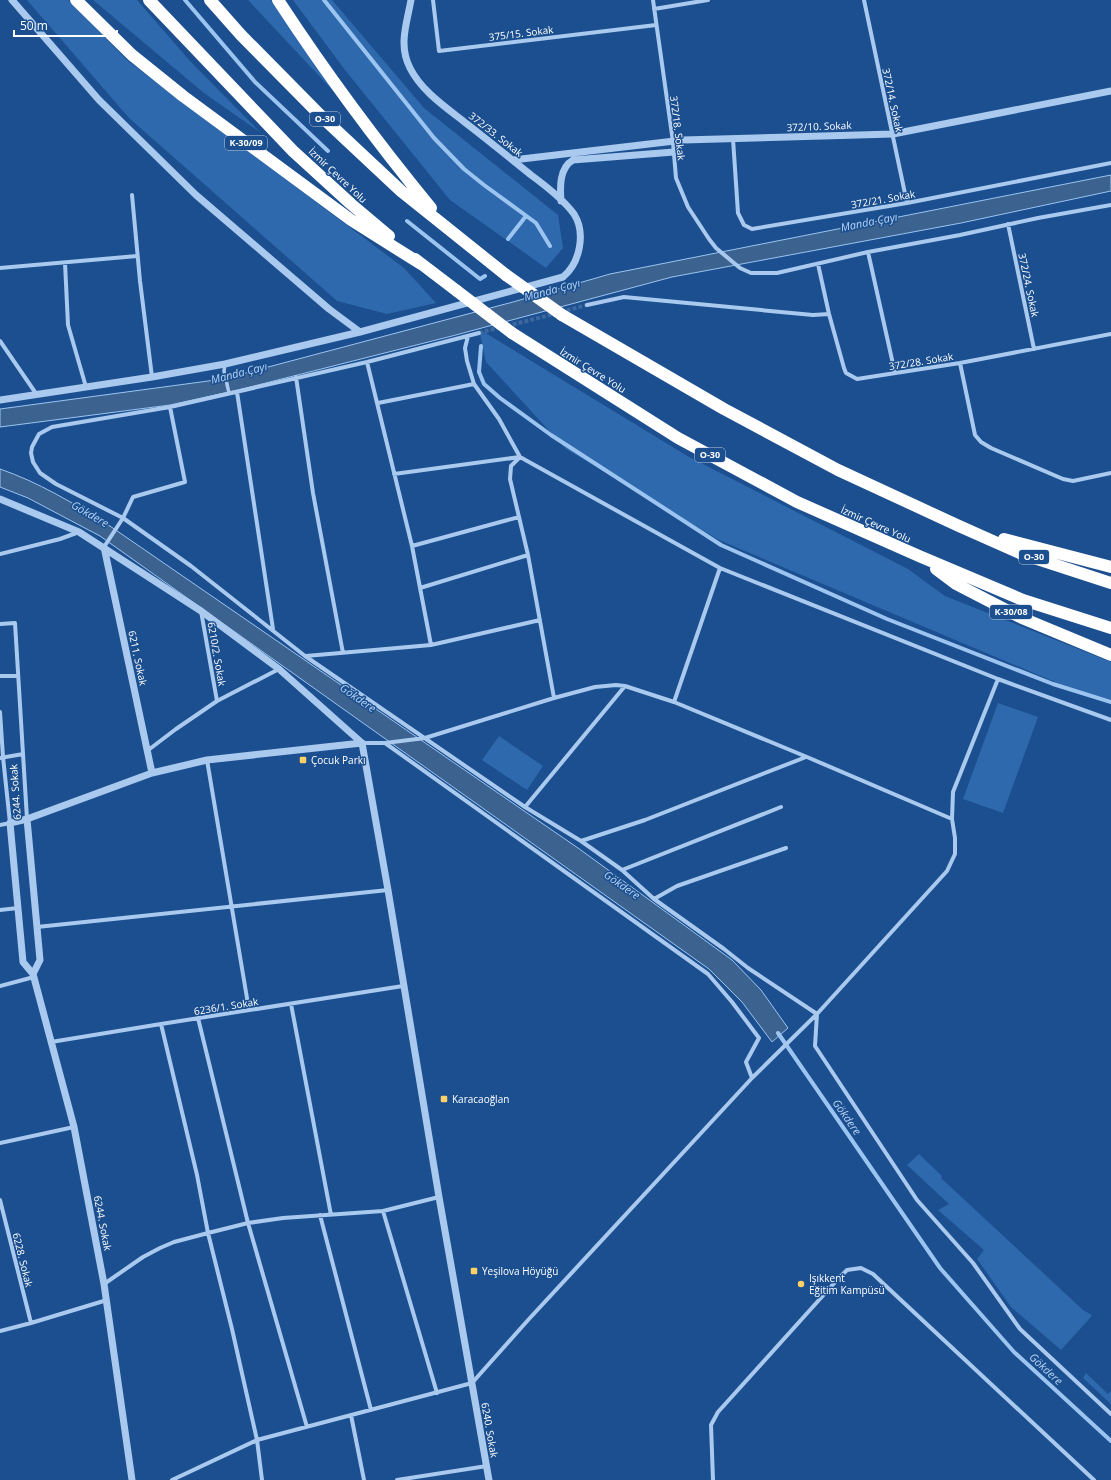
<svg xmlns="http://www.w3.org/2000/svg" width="1111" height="1480" font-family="'Open Sans',sans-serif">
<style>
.green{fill:#2e69ad}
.water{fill:#3c6290;stroke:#9cc4f0}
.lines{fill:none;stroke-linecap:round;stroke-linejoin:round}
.stream{stroke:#9cc4f0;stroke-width:4}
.minor-tunnel{stroke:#3d69a0;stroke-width:4;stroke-dasharray:4 2;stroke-linecap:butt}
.pedestrian{stroke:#a9c9ee;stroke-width:3.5}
.minor{stroke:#a9c9ee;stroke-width:4}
.tertiary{stroke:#a9c9ee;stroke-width:7}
.motorway{stroke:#fff;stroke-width:12}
.motorway-bridge{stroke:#fff;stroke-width:12}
.poi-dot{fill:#ffd166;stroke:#1b4f8f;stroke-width:1.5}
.labels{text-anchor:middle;stroke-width:3;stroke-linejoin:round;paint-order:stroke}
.shield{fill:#1b4f8f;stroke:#bbcadd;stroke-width:1}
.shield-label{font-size:9px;font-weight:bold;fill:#fff}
.street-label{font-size:10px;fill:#fff;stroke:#1b4f8f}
.poi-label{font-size:10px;fill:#fff;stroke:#1b4f8f;text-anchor:start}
.water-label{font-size:11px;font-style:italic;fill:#b5d3f5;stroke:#1b4f8f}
</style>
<rect width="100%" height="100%" fill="#1b4f8f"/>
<path class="green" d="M27,0h41l60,61 276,207 32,35 -49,11 -50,-13 -208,-183z
M93,0h44l53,61 71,72 -57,-40z
M248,0h23l65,94z
M293,0h39l92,108 134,107 5,33 -17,20 -96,-68 -105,-130z
M479,329l210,128 219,112 37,27 166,66v38l-49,-15 -343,-145 -153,-91 -80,-87z
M998,703l40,14 -35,96 -40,-14z
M499,736l44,30 -16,24 -45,-30z
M919,1154l23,22 -1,2 142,132 9,5 -2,3 -29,32 -50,-43 -34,-48 7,-9 -46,-40 11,-6 -42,-39z
M1086,1373l22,21 3,-3v13l-28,-26z"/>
<path class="water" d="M1111,175v16l-150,32 -289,54 -220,59 -214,54 -68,15 -170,22v-18l223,-30 290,-77 97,-28z
M0,469c38,13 73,34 107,55l471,324 154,112 29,30 27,38 -16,14 -30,-40 -33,-33 -609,-433 -72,-38 -28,-11z"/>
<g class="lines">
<path class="stream" d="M185,0l70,82 73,69
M324,0l110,138 30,31 20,16 52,38 14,23
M407,221l73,58 5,-3
M508,239l18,-23
M481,346l-2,26 5,12 16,14 51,37 170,110 166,74 166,65 58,18
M778,1033l162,235 74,84 97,89"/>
<path class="minor-tunnel" d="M561,312l26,-7
M507,326l47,-12
M479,333l21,-6"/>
<path class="pedestrian" d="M225,364l-1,7 5,22"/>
<path class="minor" d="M433,0l6,51 217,-26
M653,0l20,142 3,36 12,29 21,32 7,9 24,20 11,5h26l91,-21 92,-17 78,-17 73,-13
M864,0l43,203
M654,9l54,-9
M733,139l5,74 6,12 8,4 155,-26 204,-40
M132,195l8,86 12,96
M1008,224l26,125
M868,252l27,121
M65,263l3,62 18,62
M818,264l11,50 15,54 2,5 11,6 103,-16 151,-29
M0,268l137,-12
M587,305l37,-8 189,18 16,-1
M479,333l-112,29 -197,45 -118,20 -13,7 -7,13 -1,6 2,9 7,11 16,11 67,34 68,48 114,90 220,151 56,34 41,29 32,29 70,50 24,19 69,46 -2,32 102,154 56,63 47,66 91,85
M468,336l-3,12 2,13 7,23 25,35 21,38 -9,9 -1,13 18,76 26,143
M0,341l37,54
M367,362l45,184 19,99
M960,363l15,72 6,7 10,6 72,31 10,2 38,-8
M296,377l17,116 30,160
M237,392l36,237
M378,403l96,-19
M394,474l126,-17 200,111 278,111 113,41
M412,546l107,-29
M104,547l19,-29 10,-21 52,-15 -15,-75
M0,554l60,-15 19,-7
M420,588l108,-33
M201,611l16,90
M0,624l15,-1 12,196
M306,656l125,-11 109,-25
M0,676h18
M674,702l46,-134
M0,712l3,45 7,66 -10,2
M362,743h23l323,231 24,28 27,36 -13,24 6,16
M385,743l40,-5 129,-40 41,-11 21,-2 9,1 49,16 133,55 145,62
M147,751l29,-22 41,-28 62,-32
M0,758l23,-4
M207,760l42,250
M525,807l100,-121
M581,841l64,-21 161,-63
M622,870l159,-63
M654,899l23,-13 109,-38
M0,910l18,-2
M37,927l351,-37
M0,986l34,-9
M291,1004l40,211
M198,1018l50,205 59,204
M161,1024l36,151 11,58 24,96 25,111 5,40
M51,1042l110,-18 242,-38
M0,1143l74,-16
M0,1200l31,123
M383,1211l54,182
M320,1215l51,195
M104,1284l39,-27 17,-9 14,-6 34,-9 40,-10 35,-5 100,-7 56,-14
M0,1331l31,-8 76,-23
M351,1415l13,65
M172,1480l85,-40 215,-57 57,-64 223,-241 65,-64 130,-143 8,-17v-16l-3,-19 1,-27 45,-113
M397,1480l90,-14
M713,1480l-2,-55 7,-13 119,-132 10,-10 14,-2 12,6 221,206"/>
<path class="tertiary" d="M12,0l87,100 97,95 133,114 31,23
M513,160l170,-20 210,-6 218,-43
M561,201c-1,-13 -2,-33 12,-41l101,-8 9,-12
M0,400l152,-23 73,-13 135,-32 203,-55c17,-14 23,-44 11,-63 -11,-15 -28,-28 -43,-39 -21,-17 -42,-34 -64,-51 -20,-16 -45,-32 -57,-56 -12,-23 -3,-45 1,-68
M0,499l79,33 122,79 78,58 83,74 26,147 51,307 50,283
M104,547l48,226
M27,819l13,141 -7,14
M132,1480l-28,-196 -30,-157 -41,-153 -10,-12 -13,-139 17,-4 125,-46 55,-13 155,-17"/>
<path class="motorway" d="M76,0l56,55 51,41 168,124 70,44
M149,0l144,151 58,53 38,32
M210,0l31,35 81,82 79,74 105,84
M278,0c47,72 98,141 153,208
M415,259l42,32
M562,315l162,94 114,61 121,56 63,28 89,29
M512,333l166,105 119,64 122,54 104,44 88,28
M1004,539l107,28
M936,569l20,15 66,34 89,37"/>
<path class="motorway-bridge" d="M506,275l56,40
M457,291l55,42"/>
</g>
<g class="poi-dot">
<rect x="299" y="756" width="8" height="8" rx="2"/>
<rect x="440" y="1095" width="8" height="8" rx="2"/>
<rect x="470" y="1267" width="8" height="8" rx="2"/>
<circle cx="801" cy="1284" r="4"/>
</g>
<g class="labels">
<g class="shield">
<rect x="310" y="112" width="30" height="14" rx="3"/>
<rect x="225" y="136" width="42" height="14" rx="3"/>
<rect x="695" y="448" width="30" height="14" rx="3"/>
<rect x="1019" y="550" width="30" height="14" rx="3"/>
<rect x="990" y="605" width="42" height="14" rx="3"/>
</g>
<g class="shield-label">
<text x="325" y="122">O-30</text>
<text x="246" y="146">K-30/09</text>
<text x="710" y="458">O-30</text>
<text x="1034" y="560">O-30</text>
<text x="1011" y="615">K-30/08</text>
</g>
<g class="street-label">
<text transform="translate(521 33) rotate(-7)" y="4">375/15. Sokak</text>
<text transform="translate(893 100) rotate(78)" y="4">372/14. Sokak</text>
<text transform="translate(819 126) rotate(-2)" y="4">372/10. Sokak</text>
<text transform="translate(678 128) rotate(83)" y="4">372/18. Sokak</text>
<text transform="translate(496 134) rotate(38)" y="4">372/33. Sokak</text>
<text transform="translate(338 175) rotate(43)" y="4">İzmir Çevre Yolu</text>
<text transform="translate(883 199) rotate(-10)" y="4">372/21. Sokak</text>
<text transform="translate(1029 285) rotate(78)" y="4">372/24. Sokak</text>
<text transform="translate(921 361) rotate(-9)" y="4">372/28. Sokak</text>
<text transform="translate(593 370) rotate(32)" y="4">İzmir Çevre Yolu</text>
<text transform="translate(876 524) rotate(24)" y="4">İzmir Çevre Yolu</text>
<text transform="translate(217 654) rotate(80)" y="4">6210/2. Sokak</text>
<text transform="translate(138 658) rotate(78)" y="4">6211. Sokak</text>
<text transform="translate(15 792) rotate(-94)" y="4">6244. Sokak</text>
<text transform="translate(226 1006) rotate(-9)" y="4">6236/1. Sokak</text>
<text transform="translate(103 1223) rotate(79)" y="4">6244. Sokak</text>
<text transform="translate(23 1260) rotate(76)" y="4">6228. Sokak</text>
<text transform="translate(490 1430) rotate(80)" y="4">6240. Sokak</text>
</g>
<g class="poi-label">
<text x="311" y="764">Çocuk Parkı</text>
<text x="452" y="1103">Karacaoğlan</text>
<text x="482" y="1275">Yeşilova Höyüğü</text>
<text x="809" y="1282">Işıkkent<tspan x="809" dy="12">Eğitim Kampüsü</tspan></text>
</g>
<g class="water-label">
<text transform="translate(869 222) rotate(-11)" y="4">Manda Çayı</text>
<text transform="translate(552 290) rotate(-15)" y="4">Manda Çayı</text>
<text transform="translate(239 373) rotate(-14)" y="4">Manda Çayı</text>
<text transform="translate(90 514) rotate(30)" y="4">Gökdere</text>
<text transform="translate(358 698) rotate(35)" y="4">Gökdere</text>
<text transform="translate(622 885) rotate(35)" y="4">Gökdere</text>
<text transform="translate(847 1117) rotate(55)" y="4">Gökdere</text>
<text transform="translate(1046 1369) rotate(43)" y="4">Gökdere</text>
</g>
</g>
<path d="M14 30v6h103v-6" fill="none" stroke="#ffffff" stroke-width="2"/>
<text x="20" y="30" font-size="12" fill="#ffffff" stroke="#1b4f8f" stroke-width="3" paint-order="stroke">50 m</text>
</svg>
